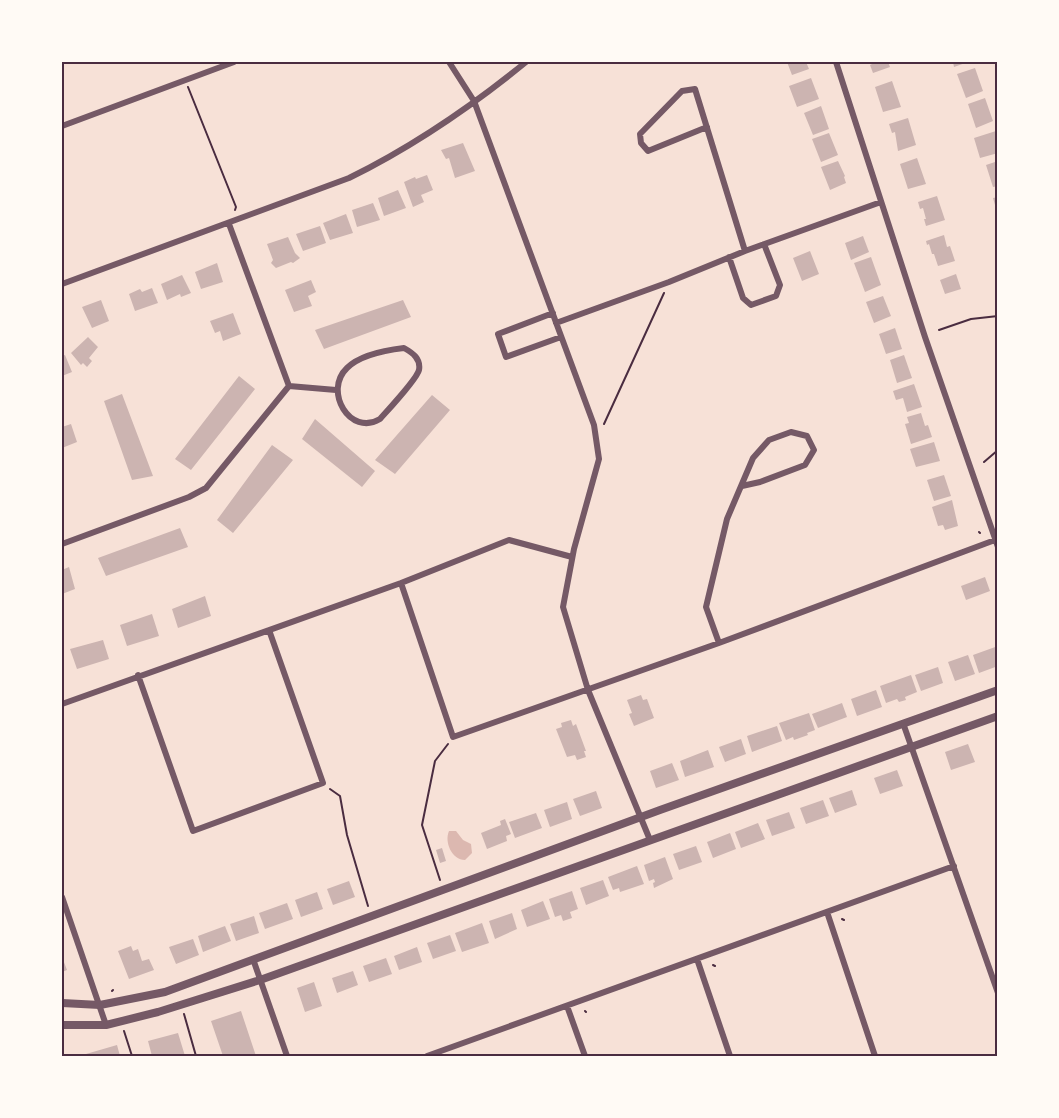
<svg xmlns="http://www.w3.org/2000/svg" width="1059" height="1118" font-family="Literata,serif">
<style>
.water{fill:#dcb8b0}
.building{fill:#ccb4b1}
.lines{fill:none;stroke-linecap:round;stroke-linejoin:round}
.path{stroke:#4a2c40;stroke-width:2}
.minor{stroke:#755966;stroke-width:6}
.tertiary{stroke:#755966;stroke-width:8}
.neatline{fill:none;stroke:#4a2c40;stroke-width:2}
</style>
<rect width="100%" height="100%" fill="#f7e1d7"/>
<path class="water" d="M449,831h7l7,9 8,4 1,9 -7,7c-13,0 -21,-18 -16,-29z"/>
<path class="building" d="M787,62h19l3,7 -17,6z
M871,62h17l2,5 -17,6 -3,-8 2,-1z
M953,62h15l-14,5z
M975,68l8,23 -17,7 -9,-24z
M811,78l8,21 -22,8 -8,-21z
M892,81l9,26 -18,5 -8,-25z
M985,98l8,23 -17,7 -8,-24z
M821,106l8,23 -16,6 -9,-22z
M908,118l8,27 -18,6 -3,-19 -3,1 -3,-9z
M996,131l2,22 -18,5 -6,-20z
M829,133l9,22 -17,7 -9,-23z
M463,143l12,28 -20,7 -6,-20 -3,1 -5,-9z
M917,158l9,26 -18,5 -8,-25z
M838,161l7,15 -1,1 2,6 -16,7 -9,-23z
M998,161v25l-5,1 -7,-22z
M427,175l6,15 -12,5 3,7 -11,5 -9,-25 11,-5 1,2z
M398,190l8,18 -22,8 -6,-18z
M937,196l8,24 -19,6 -2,-7h2l-3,-11 -3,1 -2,-7z
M998,197v15h-1l-4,-14z
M373,203l7,17 -23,7 -5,-17z
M346,214l7,19 -23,7 -7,-17z
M320,226l6,17 -23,8 -7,-17z
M944,235l3,12 3,-1 5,15 -17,5 -4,-12h-2l-3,-10 -2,1 -1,-4z
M863,236l6,16 -18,8 -6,-17z
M288,237l7,16 5,5 -7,5 -2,-1 -15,6 -5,-5 2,-3 -6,-16z
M810,251l9,23 -17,7 -9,-23z
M871,257l10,28 -16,7 -11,-29z
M217,263l6,19 -22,7 -6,-17z
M956,274l5,15 -16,5 -5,-14z
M182,275l9,18 -10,4 -1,-3 -13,6 -6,-16z
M311,280l5,12 -8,4 4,10 -18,6 -9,-22z
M152,288l6,15 -23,8 -6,-17 11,-5 2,3z
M883,296l8,20 -17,7 -8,-21z
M101,300l8,21 -17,7 -10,-21z
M403,300l8,17 -87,32 -9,-19z
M233,313l8,21 -18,7 -3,-10 -5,2 -5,-12z
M895,328l7,21 -16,5 -7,-20z
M88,337l10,10 -9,11 3,3 -5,6 -4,-4 -2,2 -10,-12z
M65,355l7,17 -10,4v-20z
M904,355l8,23 -15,5 -7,-23z
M239,376l16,13 -64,81 -16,-11z
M914,384l8,23 -15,5 -4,-14 -7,2 -3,-9z
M122,394l31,82 -21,4 -28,-79z
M432,395l18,15 -55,64 -20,-14z
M921,413l4,13 3,-1 4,12 -21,7 -6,-20 4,-1 -2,-6z
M315,419l60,52 -13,16 -60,-48z
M71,424l6,18 -15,6v-21z
M934,442l6,19 -24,6 -6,-18z
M272,445l21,15 -60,73 -16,-13z
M944,475l7,21 -17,5 -7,-21z
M952,500l6,26 -13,4 -2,-5 -5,1 -6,-19z
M180,528l8,19 -82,29 -8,-18z
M69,567l6,22 -13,5v-24z
M985,577l5,14 -24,9 -5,-14z
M205,596l6,20 -33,12 -6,-19z
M152,614l7,22 -32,10 -7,-21z
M103,640l6,19 -32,10 -7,-20z
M998,646v20l-19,7 -6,-18z
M968,655l7,19 -20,7 -7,-19z
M938,667l5,16 -22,8 -6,-16z
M911,675l6,17 -12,5 1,3 -7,2 -2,-3 -11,4 -6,-17z
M876,690l6,17 -25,9 -6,-17z
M641,695l2,5 4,-1 7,19 -20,8 -5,-12 3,-1 -5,-13z
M842,703l5,14 -29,11 -6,-14z
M809,713l6,17 -8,3 1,2 -14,5 -1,-3 -7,3 -7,-17z
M571,720l2,6 3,-2 10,27h-2l2,6 -9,3 -2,-5 -8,2 -11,-28 6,-2 -1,-4z
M777,726l5,15 -30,11 -5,-16z
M741,739l5,15 -21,8 -6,-15z
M968,744l7,18 -24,8 -6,-18z
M708,750l6,17 -29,10 -5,-16z
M672,763l7,17 -23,8 -6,-17z
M897,770l6,16 -23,8 -6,-16z
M852,790l5,15 -22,8 -6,-15z
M596,791l6,17 -22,8 -7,-17z
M823,800l6,16 -23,8 -6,-16z
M567,802l5,17 -22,8 -6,-17z
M789,812l6,16 -23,8 -6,-16z
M536,813l6,15 -27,10 -6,-16z
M505,819l6,15 -5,2 1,5 -20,8 -6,-16 20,-8 -1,-4z
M758,823l7,16 -24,9 -6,-16z
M730,833l6,16 -23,9 -6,-16z
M696,846l6,16 -23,8 -6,-16z
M442,848l4,13 -6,2 -4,-13z
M665,857l8,22 -19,9 -1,-5 2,-1 -1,-3 -5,2 -5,-16z
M637,866l7,18 -24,8 -1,-4 -6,2 -5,-13z
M603,880l6,16 -23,9 -6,-17z
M349,881l6,16 -22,8 -6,-16z
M572,891l6,18 -8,3 2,6 -9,3 -2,-6 -6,2 -6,-18z
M317,892l6,17 -22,8 -6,-17z
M543,901l7,18 -23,8 -6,-17z
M287,903l6,16 -28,10 -6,-16z
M512,913l5,16 -22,10 -6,-18z
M254,916l5,17 -23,8 -6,-17z
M482,923l7,20 -27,9 -7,-19z
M225,926l6,15 -28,11 -5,-16z
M450,935l6,16 -23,8 -6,-16z
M193,939l6,16 -23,9 -7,-17z
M131,946l2,5 5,-2 4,12 7,-2 5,11 -25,9 -11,-28z
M417,947l5,15 -23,8 -5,-14z
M62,957l5,13 -5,2z
M386,958l6,16 -23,8 -6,-16z
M353,971l5,14 -21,8 -5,-15z
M314,982l8,24 -17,6 -8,-24z
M241,1011l15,45h-33l-12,-35z
M178,1033l7,23h-33l-4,-15z
M117,1045l3,11h-33l-1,-2z"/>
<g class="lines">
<path class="path" d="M188,87l48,120 -1,3
M939,330l32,-11 27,-3
M604,424l60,-131
M984,462l14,-12
M979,532l1,1
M330,789l10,7 7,39 21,71
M440,880l-18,-55 13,-64 13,-17
M842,919l2,1
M713,965l2,1
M112,991l1,-1
M585,1011l1,1
M184,1014l12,42
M124,1031l8,25"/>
<path class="minor" d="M449,62l25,39 120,324 5,34 -25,90 -11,58 25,83 62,150
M836,62l89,275 73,210
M62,126l172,-64
M707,127l-59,24 -7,-8 -1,-9 42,-43 13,-2 50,162
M729,257l14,41 8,7 25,-9 4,-11 -16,-41
M62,284l287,-106c63,-31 123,-72 177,-116
M553,313l-55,21 8,23 55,-20
M556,323l113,-41 76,-31 136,-49
M404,348c9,5 17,11 15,22 -2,9 -31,40 -39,49 -30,18 -57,-28 -33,-51 13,-13 40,-18 57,-20z
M289,386l47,4
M62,544l127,-47 17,-9 83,-102 -60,-162
M401,583l52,154 266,-94 276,-103
M719,643l-13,-36 21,-88 26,-61 16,-18 22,-8 16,4 7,14 -9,15 -45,17 -18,4
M138,675l55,156 130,-48 -54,-153
M62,704l339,-121 108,-43 63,17
M903,723l95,270
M62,897l44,128
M827,912l48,144
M253,959l34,97
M697,959l33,97
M567,1006l18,50
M427,1056l527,-190"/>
<path class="tertiary" d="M62,1003l38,2 65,-13 495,-182 338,-120
M62,1025h44l52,-13 102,-32 738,-264"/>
</g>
<rect width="1059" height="1118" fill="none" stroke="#fffaf5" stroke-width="126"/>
<rect x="63" y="63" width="933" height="992" class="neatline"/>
</svg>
